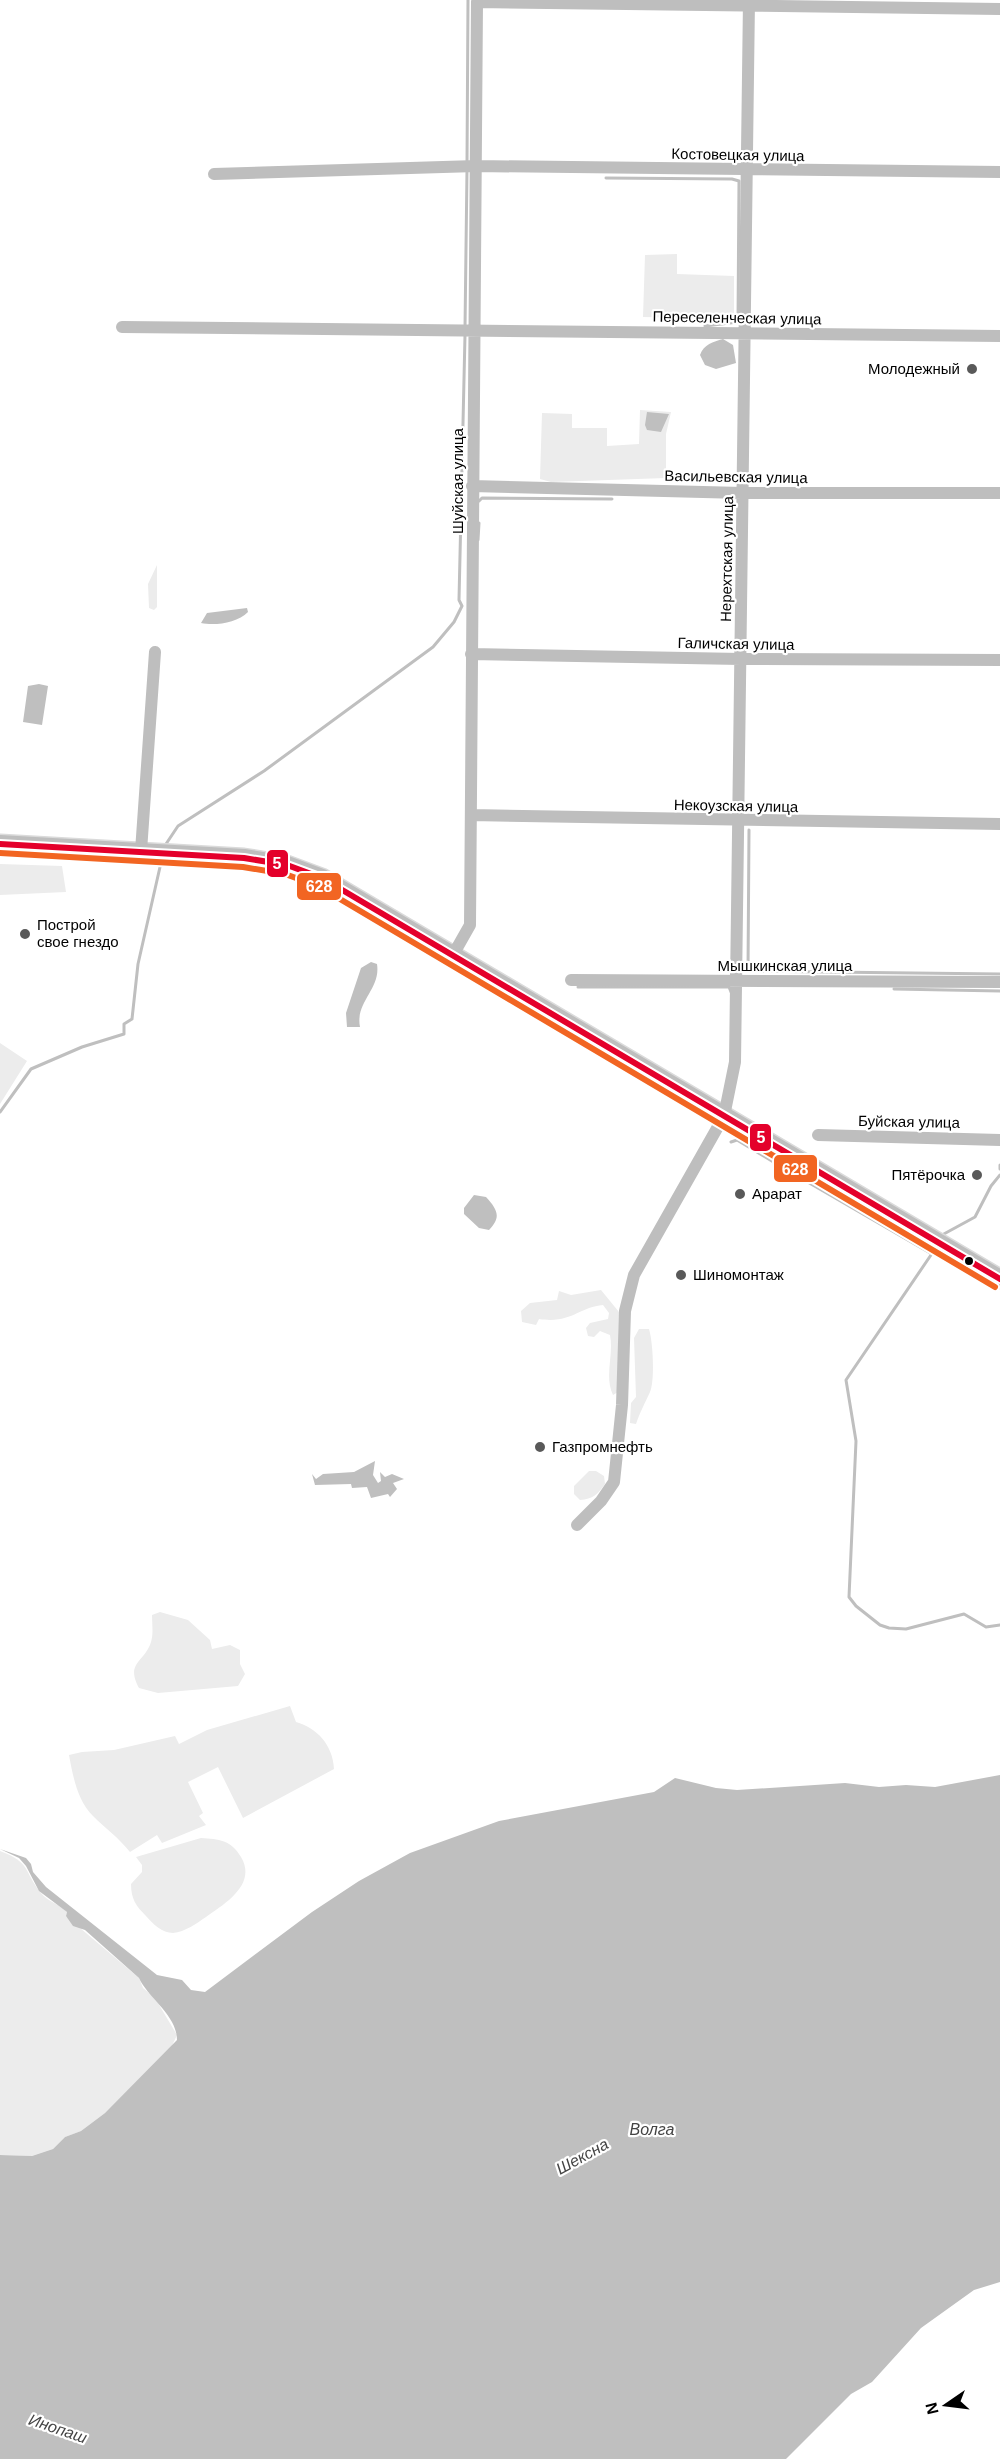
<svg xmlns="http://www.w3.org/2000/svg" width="1000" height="2459" font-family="Arial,sans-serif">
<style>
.green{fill:#ececec}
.water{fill:#bfbfbf}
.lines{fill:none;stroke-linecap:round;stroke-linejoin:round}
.stream{stroke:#bfbfbf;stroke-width:3}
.primary-casing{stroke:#dbdbdb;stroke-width:21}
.minor{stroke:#bebebe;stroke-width:12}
.primary{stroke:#bebebe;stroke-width:18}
.bus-1-casing{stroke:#fff;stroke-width:10}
.bus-2-casing{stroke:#fff;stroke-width:10}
.bus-1{stroke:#e4002b;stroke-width:6}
.bus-2{stroke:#f26522;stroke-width:6}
.poi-dot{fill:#595959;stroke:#fff;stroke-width:2}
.bus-dot{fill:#000;stroke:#fff;stroke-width:2}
.labels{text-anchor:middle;stroke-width:4.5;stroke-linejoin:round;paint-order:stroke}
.street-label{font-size:15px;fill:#000;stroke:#fff}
.poi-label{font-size:15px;fill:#000;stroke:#fff;text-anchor:start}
.water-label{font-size:16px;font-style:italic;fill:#444;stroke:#fff}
.line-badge{stroke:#fff;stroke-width:2}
.badge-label{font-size:16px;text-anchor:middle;font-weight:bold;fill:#fff}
</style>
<rect width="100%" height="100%" fill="#fff"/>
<path class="green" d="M677,254v20l57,2v43l-91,-2 2,-62z
M640,410l31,2 -5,22v44l-115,4 -11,-3 2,-66 30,1v14h35v18l32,-2z
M157,565v42l-3,3 -5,-2 -1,-24z
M0,864l62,2 4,26 -66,3z
M0,1043l27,18 -27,43z
M601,1290l18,22 -1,80 -5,3c-9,-19 1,-40 -3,-60l-10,-4 -6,6 -6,-1 -2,-8 4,-5 18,-4 1,-6 -6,-8c-24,2 -32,19 -64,14l-3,6 -14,-3 -1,-11 9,-8 27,-3 2,-9 12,4z
M639,1329h10c4,13 6,51 1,63 -5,11 -10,20 -14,32l-6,-1 1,-20 5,-6 -2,-59z
M589,1471h7l8,5 1,8c-7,10 -12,15 -25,16l-6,-6v-8z
M160,1612l28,8 22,20 2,9 18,-4 10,5v14l5,10 -7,12 -80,7 -19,-5c-13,-24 3,-25 11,-43 4,-10 2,-20 2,-30z
M290,1706l6,16c21,6 37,23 38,47l-91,49 -25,-51 -30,15 15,31 -4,3 7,9 -44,18 -5,-8 -27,17c-11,-14 -25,-24 -37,-36 -16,-16 -20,-40 -24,-61l13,-3 32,-2 61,-14 4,8 28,-14z
M201,1838c18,1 30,2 40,19 16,27 -15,46 -35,60 -9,6 -21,15 -33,16 -11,0 -20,-9 -27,-17 -10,-10 -15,-17 -15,-32l11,-12v-7l-6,-8z
M0,1851c32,12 23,20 41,42 6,8 18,11 26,19l-1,4 73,62 4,10 12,10 22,37 -6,13 -66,65 -24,18 -16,6 -12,12 -21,7 -32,-1z"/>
<path class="water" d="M723,339l10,6 3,18 -20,6 -11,-4 -5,-10c4,-11 13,-13 23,-16z
M647,412l22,2 -8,18 -14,-2 -2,-5z
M247,608l1,4c-11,11 -33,14 -47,11l6,-10z
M39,684l9,2 -6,39 -19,-3 5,-36z
M371,962l6,2c4,25 -22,38 -17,63h-13l-1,-14 15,-45z
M474,1195l12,2c11,12 16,20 3,33l-10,-2 -15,-14v-6z
M375,1461l-2,14 5,8 3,-2 -1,-9 5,5 7,-3 12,5 -11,4 4,6 -7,8 -2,-3 -17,4 -4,-11 -15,1 -1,-4 -36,1 -3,-11 4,5 7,-5 31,-2z
M1000,1775v507l-26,8 -53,38 -49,54 -21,12 -65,65h-786v-304l32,1 21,-7 12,-12 16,-6 24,-18 72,-73c0,-25 -29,-42 -38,-62l-54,-48 -12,-4 -7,-10 1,-4 -28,-21 -13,-25 -7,-8 -19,-9 26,9 5,6 2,8 13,15 111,88 25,5 9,10 14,2 107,-80 47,-31 51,-28 89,-32 155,-29 21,-14 41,10 21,2 108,-7 34,4 27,-2 29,2z"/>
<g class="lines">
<path class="stream" d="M467,163l1,-163
M606,178l126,1 7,2 -1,141 -33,4
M465,328l2,-158
M479,501l3,-3 130,1
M478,540l1,-17
M749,830l-1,141 252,3
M164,847l14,-21 86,-55 169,-124 21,-25 8,-16 -3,-6 6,-265
M578,987h151l2,5
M894,989l106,2
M0,1112l31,-43 51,-22 42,-13v-10l8,-5 6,-55 22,-97
M731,1142l6,-2 48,29
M1000,1165v4
M792,1173l140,81
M942,1235l33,-18 16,-31 9,-11
M933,1252l-87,128 10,61 -7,156 7,9 24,19 9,3 17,1 58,-15 22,13 14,-2"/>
<g class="primary-casing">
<path id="primary" d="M0,844l244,14 43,7 35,13 678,401"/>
</g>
<path class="minor" d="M214,174l262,-8 524,6
M122,327l878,9
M472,486l270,7h258
M471,654l270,5 259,1
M471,815l529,9
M141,851l14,-199
M453,955l17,-30 7,-923 523,7
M571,980l429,2
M818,1135l182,5
M577,1525l24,-24 13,-19 8,-77 3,-94 9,-36 90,-159 11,-54 14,-1062"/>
<use href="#primary" class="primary"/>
<g class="bus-1-casing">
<path id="bus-1" d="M0,844l244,14 43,7 35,13 678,401"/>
</g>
<g class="bus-2-casing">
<path id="bus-2" d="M0,853l243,14 42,7 33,12 677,401"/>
</g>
<use href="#bus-1" class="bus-1"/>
<use href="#bus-2" class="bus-2"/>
</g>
<g class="poi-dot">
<circle cx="972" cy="369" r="6"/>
<circle cx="25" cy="934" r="6"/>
<circle cx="977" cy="1175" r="6"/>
<circle cx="740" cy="1194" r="6"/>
<circle cx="681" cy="1275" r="6"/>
<circle cx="540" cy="1447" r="6"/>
</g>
<circle class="bus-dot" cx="969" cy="1261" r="5"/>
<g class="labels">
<g class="street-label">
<text transform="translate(738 155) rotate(1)" y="5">Костовецкая улица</text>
<text transform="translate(737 318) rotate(1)" y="5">Переселенческая улица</text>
<text transform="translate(736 477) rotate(1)" y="5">Васильевская улица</text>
<text transform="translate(458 481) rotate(-90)" y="5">Шуйская улица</text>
<text transform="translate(727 559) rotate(-89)" y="5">Нерехтская улица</text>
<text transform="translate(736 644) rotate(1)" y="5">Галичская улица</text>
<text transform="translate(736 806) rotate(1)" y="5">Некоузская улица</text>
<text x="785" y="971">Мышкинская улица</text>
<text transform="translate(909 1122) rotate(1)" y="5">Буйская улица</text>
</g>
<g class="poi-label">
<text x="960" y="374" text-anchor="end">Молодежный</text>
<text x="37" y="930">Построй<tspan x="37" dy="17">свое гнездо</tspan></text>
<text x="965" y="1180" text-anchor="end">Пятёрочка</text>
<text x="752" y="1199">Арарат</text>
<text x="693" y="1280">Шиномонтаж</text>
<text x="552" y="1452">Газпромнефть</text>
</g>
<g class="water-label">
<text x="652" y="2135">Волга</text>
<text transform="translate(582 2156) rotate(-29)" y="6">Шексна</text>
<text transform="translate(58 2428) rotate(19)" y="6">Инопаш</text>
</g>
</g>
<g class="line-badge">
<rect x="266" y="849" width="23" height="29" rx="6" fill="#e4002b"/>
<rect x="296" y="872" width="46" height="29" rx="6" fill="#f26522"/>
<rect x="749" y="1123" width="23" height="29" rx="6" fill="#e4002b"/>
<rect x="773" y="1154" width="45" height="29" rx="6" fill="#f26522"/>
</g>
<g class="badge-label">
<text x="277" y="869">5</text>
<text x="319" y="892">628</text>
<text x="761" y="1143">5</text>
<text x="795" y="1175">628</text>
</g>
<g transform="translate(946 2405) rotate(256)" stroke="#ffffff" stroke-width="4.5" paint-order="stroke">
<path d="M0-4.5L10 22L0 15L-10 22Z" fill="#000000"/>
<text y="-9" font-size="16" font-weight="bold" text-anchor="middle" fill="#000000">N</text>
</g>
</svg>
